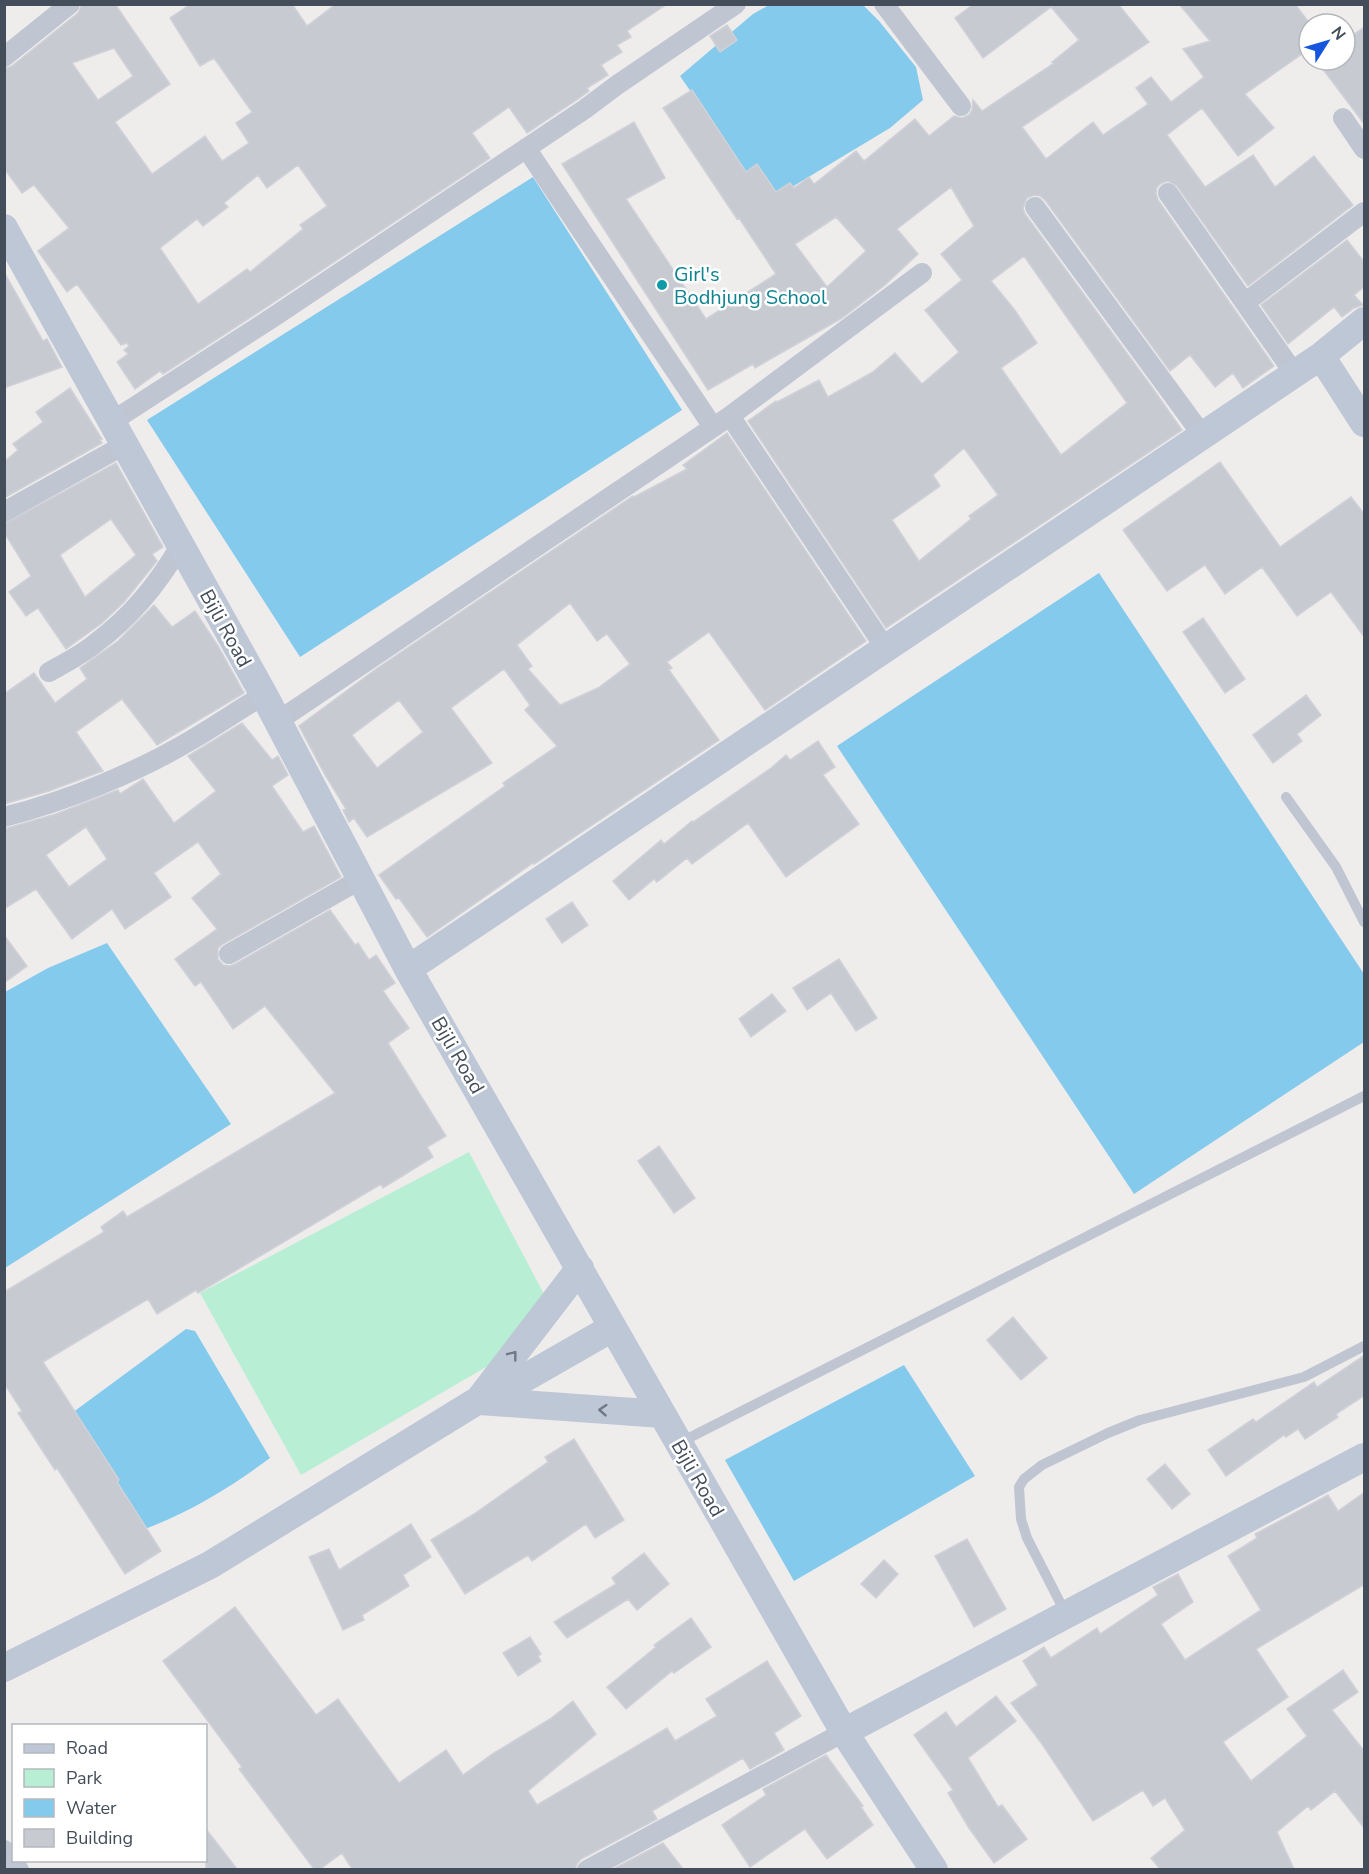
<svg xmlns="http://www.w3.org/2000/svg" width="1369" height="1874" font-family="'Nunito Sans',sans-serif">
<style>
.green{fill:#b8efd4}
.water{fill:#84caed}
.building{fill:#c8cad2;stroke:#d0d1d8;stroke-width:1.5;fill-rule:evenodd}
.lines{fill:none;stroke-linecap:round;stroke-linejoin:round}
.lane{stroke:#bfc6d2;stroke-width:10}
.street{stroke:#bfc6d2;stroke-width:20}
.secondary{stroke:#bec7d6;stroke-width:28}
.oneway{stroke:#6f7885}
.culture-dot{fill:#0f9aa8;stroke:#fff;stroke-width:2}
.labels{text-anchor:middle;stroke-width:5;stroke-linejoin:round;paint-order:stroke}
.culture-label{font-size:20px;fill:#0d838f;stroke:#fff;text-anchor:start}
.street-label{font-size:20px;fill:#444d5a;stroke:#fff}
</style>
<rect width="100%" height="100%" fill="#efecec"/>
<path class="green" d="M469,1152l77,146 -29,51 -216,126 -101,-182z"/>
<path class="water" d="M769,5h94l16,16 37,46 7,33 -33,28 -123,74 -87,-126 73,-62z
M533,177l149,233 -382,247 -153,-237z
M1099,573l265,401v68l-230,152 -297,-448z
M107,943l124,181 -226,144v-276l43,-24z
M186,1329l9,2 75,127c-39,29 -80,54 -125,71l-73,-116z
M904,1365l71,111 -181,105 -69,-121z"/>
<path class="building" d="M82,4h33l55,80 -55,38 37,52 53,-38 17,25 27,-18 -13,-20 16,-11 -38,-54 -14,8 -30,-48 21,-14h101l15,22 29,-22h331l-40,27 4,6 -14,8 5,7 -21,13 7,10 -21,13 2,3 -11,8 -51,34 -18,-26 -37,26 18,25 -225,150 -102,66 -3,-3 -25,18 -18,-27 11,-8 -4,-4 5,-4 -2,-3 -6,2 -44,-61 -10,8 -29,-41 31,-23 -35,-43 -12,8 -18,-25v-99l8,-3 66,-53zM114,48l19,28 -35,24 -26,-37zM298,165l29,41 -27,19 3,4 -53,43 -3,-3 -49,35 -38,-56 37,-29 6,7 25,-19 -4,-4 34,-28 9,13z
M974,4h144l31,38 -127,85 24,32 47,-37 10,13 45,-31 -12,-16 15,-11 20,25 33,-25 -21,-28 27,-8 -31,-37h116l15,20 -1,25 -64,45 29,34 -36,28 -36,-48 -35,27 38,52 48,-32 22,32 39,-31 39,49 -105,81 -71,-100 -9,-5 -6,2 -5,4 -1,6 2,7 116,166 -31,22 -10,-15 -18,14 -25,-32 -20,16 -125,-171 -5,-4 -6,-1 -7,3 -4,10 2,6 129,176 28,40 -296,198 -138,-207 28,-20 1,1 42,-22 9,17 45,-25 22,-19 27,31 37,-32 -34,-42 37,-30 -21,-26 33,-28 -23,-39 -54,42 21,25 -33,31 -43,33 -87,50 -2,-4 -45,26 -146,-226 72,-42 31,56 -39,21 80,120 70,-45 -37,-56 -2,1 -74,-111 29,-18 54,82 11,-8 19,28 14,-9 4,5 15,-11 5,7 42,-33 8,10 51,-42 14,17 25,-20 8,2 7,-3 3,-5 1,-10 9,11 72,-48 -2,-1 27,-22 -28,-33 -68,51 -28,-40zM836,217l30,34 -39,36 -32,-43zM1024,256l103,147 -66,52 -60,-87 36,-25 -23,-34 -23,-28zM964,448l34,47 -29,21 2,3 -52,42 -27,-41 48,-34 -7,-11z
M727,25l10,15 -17,12 -10,-16z
M1365,27v98l-49,-65h29v-20z
M1347,240l18,23v23l-11,9 9,10 -9,3 -12,9 -8,-10 -46,37 -27,-39z
M4,272l39,69 4,-2 15,28 -58,21z
M70,388l32,51 -2,1 2,3 -98,55v-36l14,-12 -5,-6 30,-22 -7,-10z
M727,433l139,208 -101,69 -56,-78 -42,30 5,6 -3,2 50,70 -185,124 -1,-1 -106,74 -28,-39 -3,1 -17,-24 126,-89 -2,-3 54,-37 -32,-36 5,-5 -26,-36 -53,39 41,55 -125,74 -13,-19 -5,4 -6,-12 3,-1 -21,-34 -26,-49 77,-57 257,-173 1,1 53,-28 -4,-4zM570,603l27,38 10,-7 23,30 -32,24 -38,17 -32,-36 4,-3 -15,-21zM399,700l24,32 -46,36 -25,-33z
M1220,462l60,85 71,-50 14,18v123l-34,-46 -34,24 -35,-49 -37,27 -20,-29 -38,26 -44,-61z
M116,463l47,84 -11,7 5,7 -33,41 -22,21 -36,26 -28,-41 -12,8 -17,-24 22,-16 -27,-44v-8zM111,519l25,36 -51,42 -25,-42z
M154,605l18,22 23,-16 23,35 26,47 -87,52 -35,-46 -46,33 27,39 -54,20 -45,13v-110l30,-21 21,30 32,-24 -7,-11 38,-27z
M1203,618l42,61 -20,14 -42,-61z
M1306,695l15,20 -24,19 5,7 -29,22 -20,-28z
M242,723l30,37 6,-4 10,19 -16,11 31,46 11,-6 27,51 -118,67 -5,4v11l5,6 7,1 5,-2 95,-54 25,35 3,-2 11,17 7,-5 19,28 -12,8 26,37 -21,15 58,93 -19,11 6,10 -50,31 -2,-4 -183,109 -2,-3 -39,24 -9,-15 -105,63 76,118 -2,2 44,69 -36,23 -68,-106 -2,2 -37,-57 4,-2 -18,-28v-91l100,-60 -3,-5 22,-16 4,6 208,-124 -70,-87 -32,23 -32,-47 -6,4 -20,-27 42,-30 -25,-31 29,-24 -23,-32 -44,31 17,24 -46,32 -13,-20 -40,30 -36,-50 -32,20v-80l52,-15 62,-24 2,4 23,-15 31,44 42,-32 -28,-35zM86,827l21,32 -38,28 -23,-32z
M818,741l17,26 -12,8 36,49 -73,53 -38,-54 -56,41 -5,-6 -30,24 -3,-3 -25,21 -16,-19 48,-41 3,4 28,-23 1,1 78,-54 15,-13 4,5z
M572,902l16,23 -26,18 -16,-24z
M4,935l23,31 -23,17z
M839,959l38,59 -21,13 -25,-38 -24,17 -14,-22z
M772,994l14,17 -35,26 -12,-18z
M659,1146l36,52 -21,15 -36,-52z
M1013,1317l34,41 -26,22 -34,-40z
M1365,1355v40l-29,19 2,3 -33,22 -7,-10 -12,8 -2,-2 -58,41 -18,-26 45,-31 3,3 58,-40 3,5z
M574,1439l50,81 -29,18 -9,-14 -54,37 -4,-6 -63,39 -34,-54 43,-26 74,-52 -3,-5z
M1165,1464l25,30 -18,15 -25,-30z
M1365,1492v92l-109,65 32,48 -65,45 28,39 56,-45 -20,-27 56,-39 15,22 -26,18 33,42v77l-30,-38 -24,19 -3,-4 -31,26 17,37h-134l-9,-11 34,-28 -20,-32 -12,8 -10,-16 -50,31 -51,-77 -31,-41 27,-18 -15,-24 21,-14 7,11 46,-30 3,6 58,-39 -5,-8 25,-13 15,28 -32,22 24,36 76,-50 -33,-54 29,-18 -2,-4 73,-39 10,16z
M411,1524l20,33 -28,18 6,11 -47,29 2,5 -21,10 -34,-73 20,-8 10,21z
M967,1539l39,70 -32,18 -39,-71z
M644,1553l25,31 -32,26 -9,-11 -61,39 -13,-16 62,-38 -4,-6z
M884,1560l14,14 -22,24 -15,-14z
M235,1607l81,108 22,-16 61,84 47,-33 17,25 31,-22 56,-34 23,-18 23,33 -68,57 9,14 130,-77 8,13 42,-25 -11,-17 61,-38 34,55 -27,17 10,17 -34,19 -7,-11 -91,53 5,8 -76,40 -4,5 -2,5h-223l-10,-16 -22,16h-6l-75,-100 3,-2 -79,-106z
M691,1618l20,29 -37,26 -2,-2 -46,38 -19,-22 49,-40 -2,-2z
M530,1637l11,17 -3,2 3,5 -23,15 -15,-23z
M996,1696l20,25 -48,37 30,49 4,-2 25,34 -33,24 -25,-35 -21,-35 5,-3 -39,-55 32,-23 10,15z
M826,1755l37,51 -2,1 12,18 -46,34 -22,-30 -55,38 -28,-42 44,-30 -3,-6z
M206,1829l31,40h-31z
M663,1843l20,26h-70z"/>
<g class="lines">
<path class="lane" d="M1286,797l50,70 28,55
M679,1443l685,-347
M1066,1614l-39,-76 -6,-19 -2,-32 5,-8 18,-14 66,-32 32,-13 164,-43 60,-31"/>
<path class="street" d="M884,4l77,102
M4,57l66,-53
M1343,118l21,31
M526,148l187,279
M1168,193l126,180
M1035,207l168,229
M1246,302l118,-90
M730,416l156,233
M111,422l161,-104 313,-209 32,-24 119,-81
M4,512l120,-67
M49,672c16,-9 34,-18 48,-30 35,-26 61,-58 83,-96
M278,721l452,-305 192,-143
M4,817c63,-16 134,-45 189,-78 24,-14 47,-30 71,-44
M229,954l132,-75
M4,1850l15,20
M587,1870l257,-138"/>
<path class="secondary" d="M4,228l260,467 144,274 436,763 90,138
M1321,356l43,67
M408,969l913,-613 43,-35
M481,1397l99,-129
M480,1401l182,13
M4,1668l206,-103 267,-164 32,-14 103,-59
M844,1732l520,-275"/>
</g>
<defs><path id="oneway-chevron" d="M-2-3.5L2.5 0L-2 3.5" fill="none" stroke-width="1.6" stroke-linecap="round" stroke-linejoin="round" transform="scale(1.5)"/></defs>
<g class="oneway">
<use href="#oneway-chevron" transform="translate(513 1355) rotate(-52)"/>
<use href="#oneway-chevron" transform="translate(603 1410) rotate(-176)"/>
</g>
<circle class="culture-dot" cx="662" cy="285" r="6"/>
<g class="labels">
<g class="culture-label">
<text x="674" y="281">Girl's<tspan x="674" dy="23">Bodhjung School</tspan></text>
</g>
<g class="street-label">
<text transform="translate(226 628) rotate(61)" y="7">Bijli Road</text>
<text transform="translate(458 1055) rotate(60)" y="7">Bijli Road</text>
<text transform="translate(698 1478) rotate(60)" y="7">Bijli Road</text>
</g>
</g>
<rect width="1369" height="1874" fill="none" stroke="#444d5a" stroke-width="12"/>
<rect x="12" y="1724" width="195" height="138" fill="#ffffff" stroke="#b4b8bd" stroke-width="1.5"/>
<rect x="24" y="1744" width="30" height="9" fill="#bec7d6" stroke="#b4b8bd" stroke-width="1.5"/>
<text x="66" y="1754" font-size="18" fill="#444d5a">Road</text>
<rect x="24" y="1769" width="30" height="18" fill="#b8efd4" stroke="#b4b8bd" stroke-width="1.5"/>
<text x="66" y="1784" font-size="18" fill="#444d5a">Park</text>
<rect x="24" y="1799" width="30" height="18" fill="#84caed" stroke="#b4b8bd" stroke-width="1.5"/>
<text x="66" y="1814" font-size="18" fill="#444d5a">Water</text>
<rect x="24" y="1829" width="30" height="18" fill="#c8cad2" stroke="#b4b8bd" stroke-width="1.5"/>
<text x="66" y="1844" font-size="18" fill="#444d5a">Building</text>
<g transform="translate(1327 42) rotate(53)"><circle r="28" fill="#ffffff" stroke="#b4b8bd" stroke-width="1.5"/>
<path d="M0-4.5L10 22L0 15L-10 22Z" fill="#1656df"/>
<text y="-9" font-size="16" font-weight="bold" text-anchor="middle" fill="#444d5a">N</text>
</g>
</svg>
